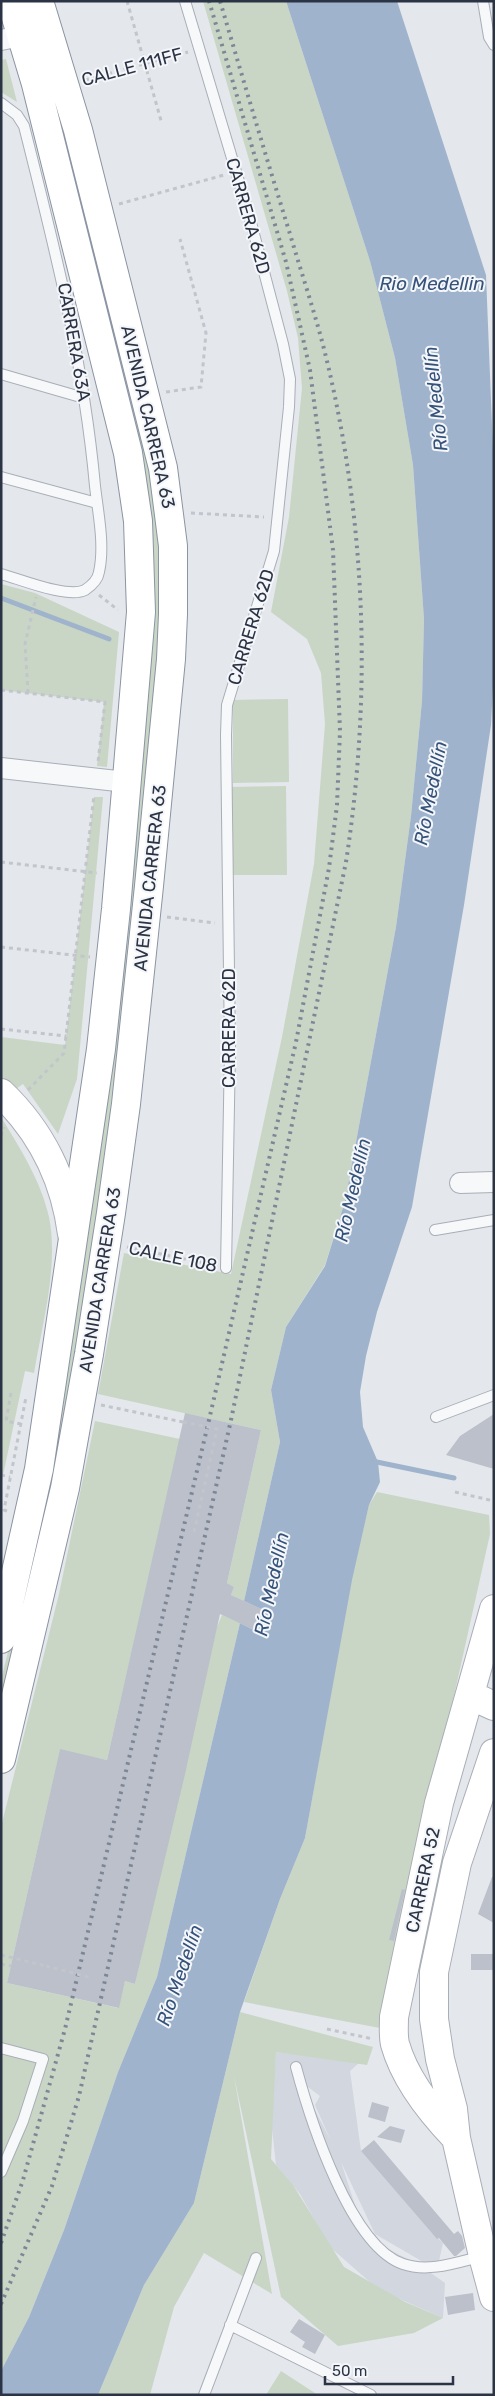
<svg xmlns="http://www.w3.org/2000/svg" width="495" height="2396" font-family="Rubik,sans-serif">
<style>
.built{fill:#d2d6de;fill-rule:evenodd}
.green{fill:#c9d6c5}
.water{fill:#9fb4cc}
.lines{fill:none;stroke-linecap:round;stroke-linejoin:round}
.stream{stroke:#9fb4cc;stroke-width:5}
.building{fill:#bbc0ca}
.lane-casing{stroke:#a9aeb7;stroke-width:12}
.street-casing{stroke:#a9aeb7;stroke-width:22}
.secondary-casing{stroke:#a9aeb7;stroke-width:30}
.highway-casing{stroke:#8b94a3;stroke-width:30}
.path{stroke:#c2c5cb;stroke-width:3;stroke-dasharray:4 4;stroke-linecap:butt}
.lane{stroke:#f7f8fa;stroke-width:10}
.street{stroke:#f7f8fa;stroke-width:20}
.secondary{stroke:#fff;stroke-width:28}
.highway{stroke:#fff;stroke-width:28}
.rail{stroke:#7d8696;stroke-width:4;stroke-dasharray:2.5 5;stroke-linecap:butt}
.path-bridge{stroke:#c2c5cb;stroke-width:3;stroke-dasharray:4 4;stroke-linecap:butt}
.labels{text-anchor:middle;stroke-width:4;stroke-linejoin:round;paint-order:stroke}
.street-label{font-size:18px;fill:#2b3445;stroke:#f4f6f9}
.water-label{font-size:19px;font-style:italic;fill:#34527a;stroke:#f4f6f9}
</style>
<rect width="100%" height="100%" fill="#e4e7ec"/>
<path class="built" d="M276,2052l84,10 -10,9 11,80 70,81 12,11 -6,27 -62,-36 -34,-72 20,62 10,17 47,23 27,19 -2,35 -64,-28 -49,-43 -30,-53 -24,-29 -5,-46zM300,2081l20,15 -5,9 16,36z"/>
<path class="green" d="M20,1h12l105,398 23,122 -1,168 -31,313 -55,396 -72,323v-41l30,-121 119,-1000z
M203,1h83l84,260 25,97 18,107 11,154 -2,82 -11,115 -15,111 -51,274 -20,64 -39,62 -15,63 9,52 -36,159 -13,-6 3,-8 -7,-4 34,-153 -163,-36 26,-141 107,21 51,-237 32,-173 11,-140 -4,-51 -14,-34 -36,-27 18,-95 13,-129 -4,-50 -11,-47z
M6,59l11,43 -16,-10v-32z
M1,584l34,9 84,39 -12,135 -10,-1 7,-64 -103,-12z
M288,699l1,83 -56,1v-83z
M286,786l1,89h-56l-1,-88z
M94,797h9l-26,282 -19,55 -35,-50 -10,7 -12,-10v-44l64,8z
M1,1117c19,31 40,64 48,100 10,48 -7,108 -15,156l-9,-2 -24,114z
M95,1421l85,18 -73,321 -47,-10 -53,233 111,25 7,-27 10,3 82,-357 5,-12 18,8 -83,354 -39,95 -54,158 -35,87 -28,54v-544l58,-233z
M377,1492l112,23 1,19 -110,494 -136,-26 36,-103 25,-61 46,-258 18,-75z
M240,2012l133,35 -6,18 -91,-13 -5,107 22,26 51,82 61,35 38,16 -29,15 -76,13 -57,-49 -47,-221 38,218 -68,-41 -30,54 -24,88h-52l46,-110 50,-82z
M281,2371l37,24h-52z"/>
<path class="water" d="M286,1h111l89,274 8,201v189l-3,60 -27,180 -52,302 -35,105 -11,44 -6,36 3,35 15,35 2,20 -11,23 -17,75 -47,258 -25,61 -40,113 -46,191 -50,82 -46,110h-97v-24l28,-54 35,-87 54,-158 39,-95 83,-354 14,7 9,-20 -19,-9 36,-159 -9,-52 15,-63 39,-61 20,-65 51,-274 15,-111 11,-115 2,-82 -11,-154 -18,-107 -25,-97z"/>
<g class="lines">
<path class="stream" d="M1,598l108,41
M372,1461l82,17"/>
</g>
<path class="building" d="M185,1413l76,17 -34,153 7,4 -3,8 33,15 -10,20 -34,-16 -35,160 -50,210 -10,-3 -6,27 -112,-25 53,-234 47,11z
M494,1414v55l-48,-14 14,-19z
M492,1877h2v46l-16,-9z
M402,1889l3,1 -11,51 -5,-1z
M471,1954h23v16h-23z
M372,2102l17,5 -4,15 -17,-5z
M390,2126l15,4 -4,13 -24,-6z
M374,2140l80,94 4,-3 4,5 3,12 -9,8h-2l-15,-18 -2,1 -76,-88z
M473,2293l2,17 -27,5 -3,-18z
M299,2319l26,16 -10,19 -13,-7 3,-5 -15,-10z"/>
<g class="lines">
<g class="lane-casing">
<path id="lane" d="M185,1l64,214 34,129 7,35 -1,28 -15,144 -47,154 -1,30 4,315 -4,218
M483,1l6,36 5,8
M1,103l16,12 7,11c30,119 60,237 71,360 3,27 10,59 4,86 -1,7 -8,14 -14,18 -17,9 -65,-11 -84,-16
M1,374l83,24
M1,477l96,26
M435,1230l59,-10
M436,1417l58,-22
M1,2048l42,11 -20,62 -22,51
M296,2067c14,52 54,179 107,197 26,9 55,-2 80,-8
M230,2325l141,70
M204,2395l52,-137"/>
</g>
<g class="street-casing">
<path id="street" d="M1,40l20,-4
M1,768l125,14
M460,1183l34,-1"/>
</g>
<g class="secondary-casing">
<path id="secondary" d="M1,1093c40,38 64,87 71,141
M470,1695l24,11
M494,1753l-37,110 -23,109v47l6,40 13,50 3,29 27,118 11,41
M456,2138c-25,-26 -51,-58 -61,-94 -2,-8 -1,-18 -1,-27l45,-214 55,-194"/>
</g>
<g class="highway-casing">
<path id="highway" d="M1,1639l38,-170 62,-420 15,-140 25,-297 -3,-91 -10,-68 -92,-369 -25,-83
M1,1759l64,-271 24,-134 22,-141 15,-109 23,-218 22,-227 2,-45v-68l-10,-78 -85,-338 -39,-129"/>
</g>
<path class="path" d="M127,1l35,123
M85,80l103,-28
M119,204l105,-29
M166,392l35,-5 5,-54 -26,-94
M191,513l73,4
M99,595l19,15
M1,690l104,12 -7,60
M28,693l-3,-49 11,-47
M1,862l96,11
M167,917l48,6
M1,947l89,10
M1,1029l65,7
M28,1090l36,-37 30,-258
M1,1136l3,-9
M127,1247l87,18
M11,1393l-5,28 15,3
M101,1405l82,17
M1,1475l9,2
M455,1492l39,9
M7,1511l-3,-1 22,-113
M194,1532l21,-93
M1,1955l45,11
M1,1964l10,2
M327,2029l46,10"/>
<use href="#lane" class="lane"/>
<use href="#street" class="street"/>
<use href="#secondary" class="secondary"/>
<use href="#highway" class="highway"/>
<path class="rail" d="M1,2243l22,-63 42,-151 144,-609 87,-378 33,-174 8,-63 3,-74 -7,-181 -23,-180 -24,-108 -77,-261
M1,2304l51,-118 27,-90 152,-676 115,-558c26,-168 20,-340 -20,-505 -10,-41 -24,-82 -36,-123 -24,-77 -47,-155 -70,-233"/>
<path class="path-bridge" d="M183,1422l34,7 -2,10
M46,1966l46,12"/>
</g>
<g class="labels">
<g class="street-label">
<text transform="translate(132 67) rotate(-15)" y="6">CALLE 111FF</text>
<text transform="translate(248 216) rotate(74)" y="6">CARRERA 62D</text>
<text transform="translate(74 342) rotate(80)" y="6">CARRERA 63A</text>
<text transform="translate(148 417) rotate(77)" y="6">AVENIDA CARRERA 63</text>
<text transform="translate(251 627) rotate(-73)" y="6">CARRERA 62D</text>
<text transform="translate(150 878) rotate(-84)" y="6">AVENIDA CARRERA 63</text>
<text transform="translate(229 1028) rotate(-90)" y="6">CARRERA 62D</text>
<text transform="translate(173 1257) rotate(12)" y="6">CALLE 108</text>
<text transform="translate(100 1280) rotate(-81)" y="6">AVENIDA CARRERA 63</text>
<text transform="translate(423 1880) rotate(-78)" y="6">CARRERA 52</text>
</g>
<g class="water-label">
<text x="432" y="290">Rio Medellin</text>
<text transform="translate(435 399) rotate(-96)" y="7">Río Medellín</text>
<text transform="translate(430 793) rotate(-79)" y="7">Río Medellín</text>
<text transform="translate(352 1190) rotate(-77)" y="7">Río Medellín</text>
<text transform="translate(271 1584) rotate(-78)" y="7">Río Medellín</text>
<text transform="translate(179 1975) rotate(-71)" y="7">Río Medellín</text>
</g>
</g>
<rect width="495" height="2396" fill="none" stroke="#2b3445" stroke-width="5"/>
<path d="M325 2376v8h128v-8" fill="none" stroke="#2b3445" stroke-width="2.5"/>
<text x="332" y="2376" font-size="15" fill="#2b3445" stroke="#f4f6f9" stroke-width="4" paint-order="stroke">50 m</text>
</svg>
